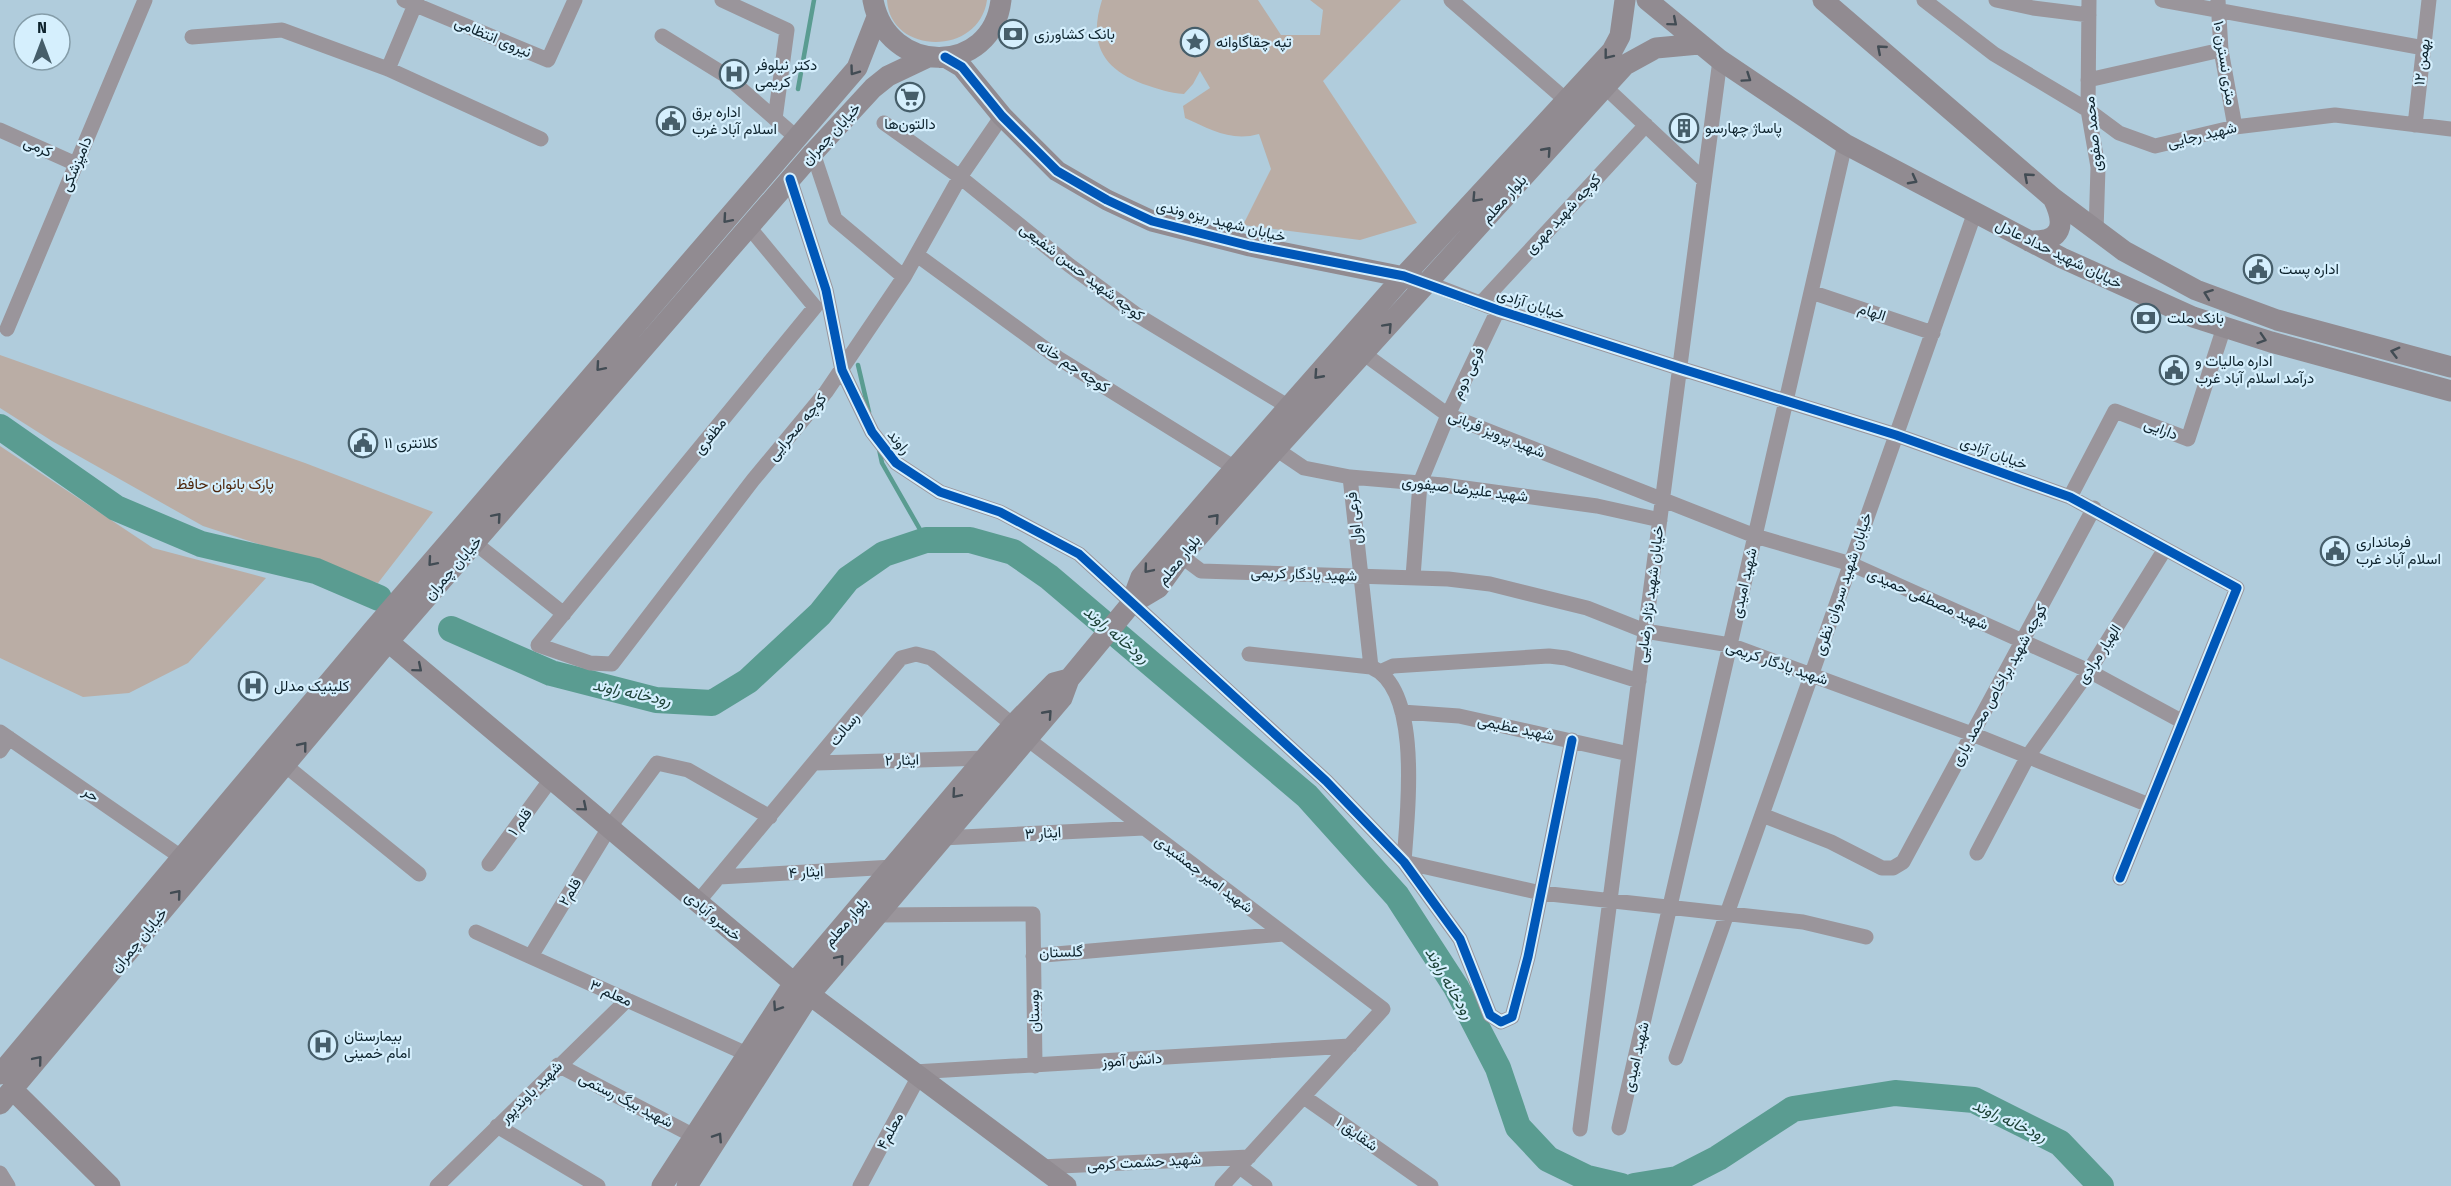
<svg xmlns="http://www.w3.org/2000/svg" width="2451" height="1186" font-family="'Fira Sans Condensed',Vazirmatn,sans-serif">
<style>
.green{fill:#baada5}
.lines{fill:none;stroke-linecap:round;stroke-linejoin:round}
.stream{stroke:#5a9c91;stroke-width:4.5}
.river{stroke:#5a9c91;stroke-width:26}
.street{stroke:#9a959b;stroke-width:15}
.secondary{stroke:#918b91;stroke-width:21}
.cycleway-casing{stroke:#d5effd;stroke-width:13}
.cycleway{stroke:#0057b8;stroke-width:9}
.oneway{stroke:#424c54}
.labels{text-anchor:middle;stroke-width:4.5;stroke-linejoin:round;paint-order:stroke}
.poi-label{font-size:15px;fill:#0d222c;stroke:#d5effd;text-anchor:start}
.street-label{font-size:15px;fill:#0d222c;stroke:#d5effd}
.park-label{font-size:15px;fill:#4d250a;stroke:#d5effd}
.water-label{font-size:16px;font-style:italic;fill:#1a3f34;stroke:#d5effd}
</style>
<rect width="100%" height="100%" fill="#b0ccdc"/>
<path class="green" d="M887,0h100c-8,57 -97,55 -100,0z
M1102,0h156l23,35h39l3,-25 -13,-10h91l-78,81 94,142 -57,17 -117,-15 28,-56 -12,-35c-28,8 -49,-5 -74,-16l-2,-12 27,-18 -10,-17 -7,13 -9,10c-15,-1 -26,-5 -41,-10 -40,-15 -55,-40 -41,-84z
M0,355l305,108 128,49 -55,71 -175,-57 -151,-85 -52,-33z
M0,446l153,102 113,30 -78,85 -59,30 -46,4 -83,-39z"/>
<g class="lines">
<path class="stream" d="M798,89l16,-89
M858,365l11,47
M879,449l3,14 44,77"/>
<path class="river" d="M0,427l116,81 85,36 115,27 63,27
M451,629l100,44 105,27 56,3 36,-22 72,-67 28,-35 36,-25 42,-14h44l43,12 36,25 258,219 90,100 59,91 42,81 20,59 30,32 39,19 34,8
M1634,1186l43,-7 41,-21 75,-49 102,-16 79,7 86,43 41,43"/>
<path class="street" d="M404,0l144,60 27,-60
M722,0l65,30 -12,89
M1451,0l116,101
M1924,0l70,54 94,56 31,23 36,13 80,-19 100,-12 116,14
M1996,0l37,8 56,7
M2089,0l-1,110 10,57 -2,65
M2162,0l262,48
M2218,0l3,50 14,77
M662,36l63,39 72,63
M192,37l90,-7 106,39 153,70
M388,69l29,-69
M2088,80l133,-30
M1605,87l99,93
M884,123l76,54 109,88 68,50 152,92
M2415,125l14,-125
M0,130l76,34
M813,153l22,66 69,58
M790,179l36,111 16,80 30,62 24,31 44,29 60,20 79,42 247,227 78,81 56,77 30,76 11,7 11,-5 16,-60 44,-217
M749,227l66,80 -277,338 52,18 22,1 141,-184 73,-88 78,-115 56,-100 42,-61
M917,255l141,103 177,110
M1428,283l70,27 181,58 217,67 174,62 167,91 -117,290
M1811,292l122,41
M1481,303l165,-178
M7,329l138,-329
M1356,348l92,67 307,121 96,28 238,107 94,51
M1276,449l28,19 46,9 93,8 154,21 63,14
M1350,477l21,190
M2070,497l45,-86 73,28 36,-112
M475,543l89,71
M1181,556l20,15 247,8 42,5 97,24 58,23 85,14 242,89 177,71
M1413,577l7,-94 28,-68 50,-105
M1249,654l122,13c52,22 36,148 33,195l137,31 262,29 63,15
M1382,671l11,-5 156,-10 17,2 73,23
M1402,712l57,4 170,38
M0,732l181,125
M1026,738l357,271 -161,177
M0,751l9,-13
M816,763l171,-5
M286,766l133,108
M1762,815l69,27 51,26h11l10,-6 191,-354
M942,838l202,-10
M1977,853l51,-97 61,-85 76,-122
M489,864l62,-85
M719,877l174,-10
M697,903l204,-245 15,-4 15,4 82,67
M876,915l157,-1 2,152
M476,932l271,122
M531,956l78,-128 48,-65 31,7 82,47
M1033,956l250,-22
M1676,1058l299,-846
M558,1065l136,71
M914,1072l436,-26
M1304,1097l127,89
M497,1126l101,60
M1619,1128l226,-984
M1580,1129l140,-1069
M1040,1167l209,-10
M1240,1167l25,19
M0,1173l8,13
M437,1186l190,-186
M860,1186l59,-110"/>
<path class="secondary" d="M873,0c14,76 119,77 128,0
M1647,0l73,60 125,84 217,114 131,59 78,25 180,49
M1823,0l230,198 71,53 72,39 81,30 174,47
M945,57l17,10 40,49 55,55 50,29 45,21 98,25 164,33
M2029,241c34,1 37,-16 24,-43
M1131,604l10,-27 94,-109 169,-192 208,-225 8,-15 5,-36
M379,634l415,349 272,203
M0,1074l373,-444 484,-562 20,-51
M13,1090l97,96
M0,1104l388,-462 425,-489 60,-65 15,-12 40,-19
M662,1186l132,-203 219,-258 41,-42 15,-4
M687,1186l123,-192 252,-296 7,-19 62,-75 27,-16 23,-32 95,-107 349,-384 31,-17 43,-4"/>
<g class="cycleway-casing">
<path id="cycleway" d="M945,57l17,10 40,49 55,55 50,29 45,21 98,25 154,30 94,34 181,58 217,67 174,62 167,91 -117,290
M790,179l36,111 16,80 30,62 24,31 44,29 60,20 79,42 247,227 78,81 56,77 30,76 11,7 11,-5 16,-60 44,-217"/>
</g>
<use href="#cycleway" class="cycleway"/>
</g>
<defs><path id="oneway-chevron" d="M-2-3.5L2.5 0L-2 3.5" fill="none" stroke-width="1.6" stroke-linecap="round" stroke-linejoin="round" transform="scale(1.5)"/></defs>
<g class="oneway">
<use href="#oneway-chevron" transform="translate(1673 22) rotate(40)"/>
<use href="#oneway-chevron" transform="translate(1881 49) rotate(-139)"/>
<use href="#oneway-chevron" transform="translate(1608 55) rotate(128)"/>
<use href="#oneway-chevron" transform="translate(854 71) rotate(126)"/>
<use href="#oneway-chevron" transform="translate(1747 78) rotate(34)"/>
<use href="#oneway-chevron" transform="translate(1547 151) rotate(-48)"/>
<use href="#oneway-chevron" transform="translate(2028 177) rotate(-139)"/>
<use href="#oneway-chevron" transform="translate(1913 180) rotate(28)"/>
<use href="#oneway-chevron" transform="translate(1476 198) rotate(133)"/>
<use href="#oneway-chevron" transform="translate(727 219) rotate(131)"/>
<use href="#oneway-chevron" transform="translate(2208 294) rotate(-159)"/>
<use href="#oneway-chevron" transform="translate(1388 327) rotate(-47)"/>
<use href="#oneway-chevron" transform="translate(2262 339) rotate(18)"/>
<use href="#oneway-chevron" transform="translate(2395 352) rotate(-165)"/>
<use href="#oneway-chevron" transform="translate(600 367) rotate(131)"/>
<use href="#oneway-chevron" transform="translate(1318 375) rotate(132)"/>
<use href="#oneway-chevron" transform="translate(497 517) rotate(-49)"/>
<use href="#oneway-chevron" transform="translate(1215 518) rotate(-48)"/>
<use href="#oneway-chevron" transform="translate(432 562) rotate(131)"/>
<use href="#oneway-chevron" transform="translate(1148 569) rotate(130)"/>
<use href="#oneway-chevron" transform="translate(418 668) rotate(40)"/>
<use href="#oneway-chevron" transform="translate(1048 714) rotate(-48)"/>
<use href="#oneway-chevron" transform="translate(303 746) rotate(-51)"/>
<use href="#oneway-chevron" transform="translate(956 794) rotate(131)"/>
<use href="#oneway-chevron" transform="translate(583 807) rotate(40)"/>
<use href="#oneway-chevron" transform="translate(177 894) rotate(-50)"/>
<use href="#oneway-chevron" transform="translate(840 959) rotate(-50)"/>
<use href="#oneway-chevron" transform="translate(777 1007) rotate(124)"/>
<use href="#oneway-chevron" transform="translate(38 1060) rotate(-50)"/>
<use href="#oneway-chevron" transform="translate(718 1137) rotate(-57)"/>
</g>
<defs>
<g id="bank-ring" transform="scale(1.5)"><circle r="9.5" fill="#d5effd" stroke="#465e6a" stroke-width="1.5"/><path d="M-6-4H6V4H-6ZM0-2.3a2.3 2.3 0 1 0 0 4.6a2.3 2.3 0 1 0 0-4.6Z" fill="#465e6a"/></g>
<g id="sight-ring" transform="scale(1.5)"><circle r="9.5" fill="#d5effd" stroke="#465e6a" stroke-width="1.5"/><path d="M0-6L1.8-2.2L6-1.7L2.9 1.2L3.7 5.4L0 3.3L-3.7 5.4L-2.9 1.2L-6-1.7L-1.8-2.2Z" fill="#465e6a"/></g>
<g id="hospital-ring" transform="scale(1.5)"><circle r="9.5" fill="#d5effd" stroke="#465e6a" stroke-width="1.5"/><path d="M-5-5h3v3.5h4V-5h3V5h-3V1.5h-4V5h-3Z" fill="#465e6a"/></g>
<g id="supermarket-ring" transform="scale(1.5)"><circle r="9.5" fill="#d5effd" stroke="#465e6a" stroke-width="1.5"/><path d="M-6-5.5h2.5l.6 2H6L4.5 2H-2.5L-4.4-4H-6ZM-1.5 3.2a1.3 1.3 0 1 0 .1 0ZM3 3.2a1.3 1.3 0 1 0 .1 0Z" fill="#465e6a"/></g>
<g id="civic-ring" transform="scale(1.5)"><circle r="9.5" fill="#d5effd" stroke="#465e6a" stroke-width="1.5"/><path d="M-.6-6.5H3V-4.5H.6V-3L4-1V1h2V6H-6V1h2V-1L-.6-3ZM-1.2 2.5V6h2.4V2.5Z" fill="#465e6a"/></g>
<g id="building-ring" transform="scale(1.5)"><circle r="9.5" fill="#d5effd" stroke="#465e6a" stroke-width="1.5"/><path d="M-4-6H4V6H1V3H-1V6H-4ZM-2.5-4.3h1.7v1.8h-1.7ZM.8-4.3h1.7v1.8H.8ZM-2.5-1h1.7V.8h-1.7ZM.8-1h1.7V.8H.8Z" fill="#465e6a"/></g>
</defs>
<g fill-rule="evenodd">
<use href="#bank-ring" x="1013" y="34"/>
<use href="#sight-ring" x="1195" y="42"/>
<use href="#hospital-ring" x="734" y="74"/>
<use href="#supermarket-ring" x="910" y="97"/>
<use href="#civic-ring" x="671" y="121"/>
<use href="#building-ring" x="1684" y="128"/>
<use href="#civic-ring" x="2258" y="269"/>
<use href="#bank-ring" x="2146" y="318"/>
<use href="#civic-ring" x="2174" y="370"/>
<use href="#civic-ring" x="363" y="443"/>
<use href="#civic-ring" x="2335" y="551"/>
<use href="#hospital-ring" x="253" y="686"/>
<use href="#hospital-ring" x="323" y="1045"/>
</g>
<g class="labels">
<g class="poi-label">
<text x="1034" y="39">بانک کشاورزی</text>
<text x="1216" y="47">تپه چقاگاوانه</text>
<text x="755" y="70">دکتر نیلوفر<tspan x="755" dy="17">کریمی</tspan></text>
<text x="692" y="117">اداره برق<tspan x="692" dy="17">اسلام آباد غرب</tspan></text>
<text x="910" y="129" text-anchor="middle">دالتون‌ها</text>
<text x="1705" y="133">پاساژ چهارسو</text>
<text x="2279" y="274">اداره پست</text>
<text x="2167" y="323">بانک ملت</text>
<text x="2195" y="366">اداره مالیات و<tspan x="2195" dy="17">درآمد اسلام آباد غرب</tspan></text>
<text x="384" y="448">کلانتری ۱۱</text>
<text x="2356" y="547">فرمانداری<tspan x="2356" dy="17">اسلام آباد غرب</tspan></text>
<text x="274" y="691">کلینیک مدلل</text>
<text x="344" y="1041">بیمارستان<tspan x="344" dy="17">امام خمینی</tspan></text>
</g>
<g class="street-label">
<text transform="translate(493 37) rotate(23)" y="5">نیروی انتظامی</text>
<text transform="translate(2422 62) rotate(-83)" y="5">۱۲ بهمن</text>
<text transform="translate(2225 63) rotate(81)" y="5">۱۰ متری نسترن</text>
<text transform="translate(831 134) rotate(-47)" y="5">خیابان چمران</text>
<text transform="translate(2093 134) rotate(-96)" y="5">محمد صفوی</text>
<text transform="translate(2202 135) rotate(-13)" y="5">شهید رجایی</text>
<text transform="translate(38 147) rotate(24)" y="5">کرمی</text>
<text transform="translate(76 164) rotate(-67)" y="5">دامپزشکی</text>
<text transform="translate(1504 199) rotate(-48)" y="5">بلوار معلم</text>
<text transform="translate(1563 214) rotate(-47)" y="5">کوچه شهید مهری</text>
<text transform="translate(1221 221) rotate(14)" y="5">خیابان شهید ریزه وندی</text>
<text transform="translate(2059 254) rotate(26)" y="5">خیابان شهید حداد عادل</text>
<text transform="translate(1082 272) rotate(37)" y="5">کوچه شهید حسن شفیعی</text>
<text transform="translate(1531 304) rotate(18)" y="5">خیابان آزادی</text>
<text transform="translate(1872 312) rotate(18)" y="5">الهام</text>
<text transform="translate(1073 366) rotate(33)" y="5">کوچه جم خانه</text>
<text transform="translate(1468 373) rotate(-64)" y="5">فرعی دوم</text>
<text transform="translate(797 427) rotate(-50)" y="5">کوچه صحرایی</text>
<text transform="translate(2161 429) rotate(21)" y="5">دارایی</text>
<text transform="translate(1497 434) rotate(22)" y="5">شهید پرویز قربانی</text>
<text transform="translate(710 436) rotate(-51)" y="5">مظفری</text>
<text transform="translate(899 442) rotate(50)" y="5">راوند</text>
<text transform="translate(1994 453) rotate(20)" y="5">خیابان آزادی</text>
<text transform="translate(1465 489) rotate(7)" y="5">شهید علیرضا صیفوری</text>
<text transform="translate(1354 518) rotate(-96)" y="5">فرعی اول</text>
<text transform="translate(1179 560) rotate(-51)" y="5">بلوار معلم</text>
<text transform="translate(453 568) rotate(-49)" y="5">خیابان چمران</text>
<text transform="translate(1304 574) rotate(2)" y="5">شهید یادگار کریمی</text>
<text transform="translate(1744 583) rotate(-77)" y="5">شهید امیدی</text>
<text transform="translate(1843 584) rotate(-71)" y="5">خیابان شهید سروان نظری</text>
<text transform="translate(1650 594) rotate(-83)" y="5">خیابان شهید نژاد رضایی</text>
<text transform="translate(1928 599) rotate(24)" y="5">شهید مصطفی حمیدی</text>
<text transform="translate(2099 654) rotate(-57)" y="5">الهیار مرادی</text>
<text transform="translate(1777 663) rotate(19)" y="5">شهید یادگار کریمی</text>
<text transform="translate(1999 685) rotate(-61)" y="5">کوچه شهید براخاص محمد یاری</text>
<text transform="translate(1516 728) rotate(12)" y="5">شهید عظیمی</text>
<text transform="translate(844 729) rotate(-51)" y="5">رسالت</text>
<text transform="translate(902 760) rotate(-2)" y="5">ایثار ۲</text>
<text transform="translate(91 794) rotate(35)" y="5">حر</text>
<text transform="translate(520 822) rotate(-54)" y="5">قلم ۱</text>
<text transform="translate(1043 833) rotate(-3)" y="5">ایثار ۳</text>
<text transform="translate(806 872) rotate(-3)" y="5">ایثار ۴</text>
<text transform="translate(1204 874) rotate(37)" y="5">شهید امیر جمشیدی</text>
<text transform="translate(570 892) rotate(-59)" y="5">قلم۲</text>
<text transform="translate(713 916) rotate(40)" y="5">خسرو آبادی</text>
<text transform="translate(846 922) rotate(-49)" y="5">بلوار معلم</text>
<text transform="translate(139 940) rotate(-50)" y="5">خیابان چمران</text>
<text transform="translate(1061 952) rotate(-2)" y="5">گلستان</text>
<text transform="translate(611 993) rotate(24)" y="5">معلم ۳</text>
<text transform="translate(1034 1011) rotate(-91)" y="5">بوستان</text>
<text transform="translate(1636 1057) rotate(-77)" y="5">شهید امیدی</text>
<text transform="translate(1132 1060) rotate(-4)" y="5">دانش آموز</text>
<text transform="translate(531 1092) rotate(-45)" y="5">شهید باوندپور</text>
<text transform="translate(626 1100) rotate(27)" y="5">شهید بیگ رستمی</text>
<text transform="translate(890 1131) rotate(-62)" y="5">معلم۴</text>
<text transform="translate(1357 1134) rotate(35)" y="5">شقایق ۱</text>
<text transform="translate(1144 1162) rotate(-3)" y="5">شهید حشمت کرمی</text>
</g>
<g class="park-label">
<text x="225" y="489">پارک بانوان حافظ</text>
</g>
<g class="water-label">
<text transform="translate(1117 634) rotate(40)" y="6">رودخانه راوند</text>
<text transform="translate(632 692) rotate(12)" y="6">رودخانه راوند</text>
<text transform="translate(1450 983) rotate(60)" y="6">رودخانه راوند</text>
<text transform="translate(2010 1120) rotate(25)" y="6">رودخانه راوند</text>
</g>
</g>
<g transform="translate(42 42)"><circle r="28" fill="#d5effd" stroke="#859da9" stroke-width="1.5"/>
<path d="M0-4.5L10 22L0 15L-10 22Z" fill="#465e6a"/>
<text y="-9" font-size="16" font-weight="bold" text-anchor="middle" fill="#0d222c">N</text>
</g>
</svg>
